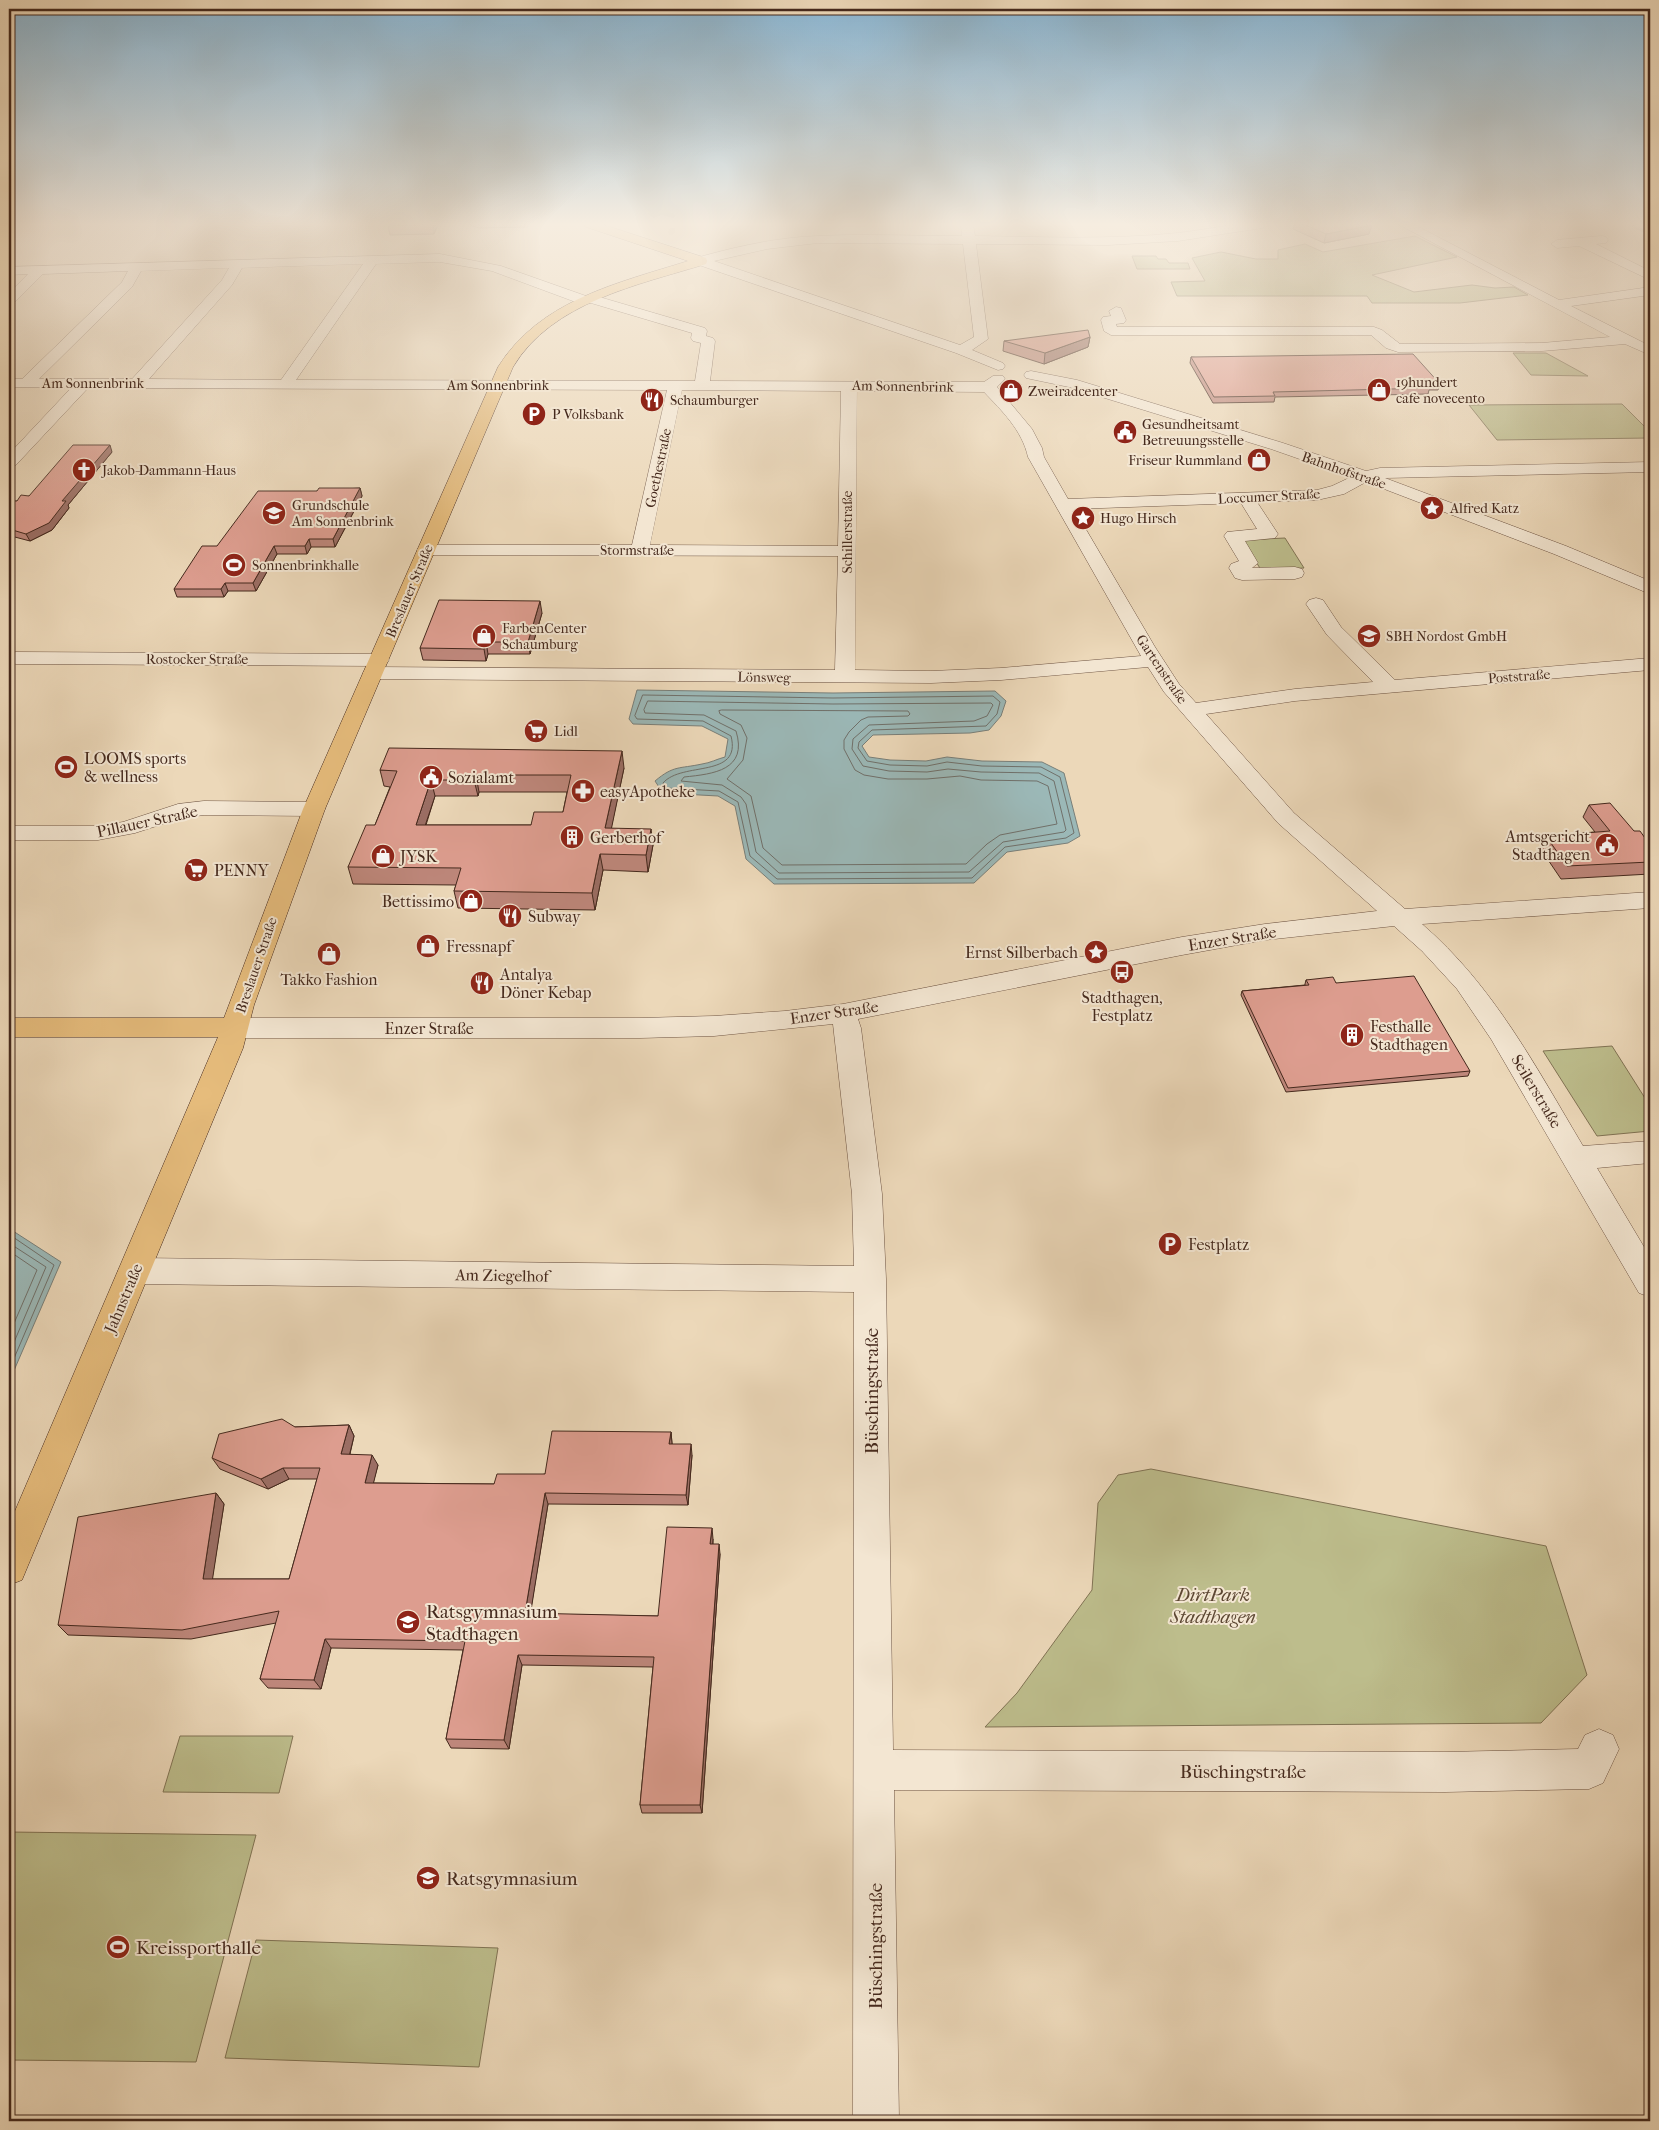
<svg xmlns="http://www.w3.org/2000/svg" width="1659" height="2130" font-family="'IM FELL French Canon',serif">
<style>
.green{fill:#bdbd8c;stroke:#817354}
.water{fill:#9bb8b7;stroke:#797f79}
.lines{fill:none;stroke-linecap:round;stroke-linejoin:round}
.shore{stroke:#70706a;stroke-width:1}
.stream{stroke:#797f79;stroke-width:3}
.minor-casing{stroke:#6f5544;stroke-width:1}
.major-casing{stroke:#45291d;stroke-width:1}
.minor{fill:#f3e6d2;fill-rule:evenodd}
.major{fill:#e6bc7c;fill-rule:evenodd}
.wall{fill:#be877b;stroke:#45291d;fill-rule:evenodd}
.shaded-wall{fill:#9b6e64;stroke:#45291d}
.building{fill:#dd9d8f;stroke:#45291d;fill-rule:evenodd}
.labels{text-anchor:middle;stroke-width:4;stroke-linejoin:round;paint-order:stroke}
.far-poi-label{font-size:14px;fill:#45291d;stroke:#f3e6d2;text-anchor:start}
.far-street-label{font-size:14px;fill:#45291d;stroke:#f3e6d2}
.poi-label{font-size:16px;fill:#45291d;stroke:#f3e6d2;text-anchor:start}
.street-label{font-size:16px;fill:#45291d;stroke:#f3e6d2}
.near-street-label{font-size:19px;fill:#45291d;stroke:#f3e6d2}
.near-park-label{font-size:19px;font-style:italic;fill:#5d4733;stroke:#f3e6d2}
.near-poi-label{font-size:19px;fill:#45291d;stroke:#f3e6d2;text-anchor:start}
</style>
<rect width="100%" height="100%" fill="#ecd8b9"/>
<filter id="stains"><feTurbulence type="fractalNoise" baseFrequency=".004" numOctaves="4"/><feColorMatrix values="0 0 0 0 .2 0 0 0 0 .09 0 0 0 0 .02 0 0 0 .5 -.17"/></filter>
<radialGradient id="worn" r=".72"><stop offset=".6" stop-color="#630" stop-opacity="0"/><stop offset="1" stop-color="#630" stop-opacity=".3"/></radialGradient>
<path class="green" d="M1415,236l42,21 -85,18 42,17 58,-7 23,3 19,-1 14,8 -68,8h-88l-5,-7h-190l-6,-14 34,-1 -13,-23 29,-6 35,7h22v-9l27,-6 18,8z
M1132,256h24l2,3h8l3,4h19l2,6h-53z
M1513,353h33l42,23 -57,-1z
M1622,404l28,28v6l-153,2 -28,-35z
M1285,538l19,30 -43,2 -18,-30z
M1612,1046l38,60v25l-53,5 -54,-85z
M1151,1469l395,77 41,129 -46,48 -556,4 32,-34 75,-103 6,-87 20,-28z
M180,1736h113l-14,57 -116,-1z
M9,1832l247,3 -60,227 -187,-2z
M256,1940l242,8 -19,119 -254,-9z"/>
<path class="water" d="M637,690l196,3 162,-2 11,10 -5,15 -12,14 -19,3 -97,2 -11,11 7,11 21,3 36,1 21,-4 35,4 60,1 22,11 16,63 -12,7 -61,9 -33,31 -200,1 -28,-25 -11,-53 -17,-10 -55,-3 -8,-12c19,-16 24,-12 47,-17 8,-1 15,-5 23,-7l3,-18 -26,-13 -69,-2 -4,-5z
M13,1231l48,31 -52,120v-149z"/>
<g class="lines">
<path class="shore" d="M643,695l190,3 160,-2 7,6 -3,12 -11,12 -114,4 -13,12 -1,6 9,13 23,4 37,1 20,-4 35,4 59,1 19,10 14,56 -8,5 -61,9 -33,31 -195,1 -27,-23 -12,-54 -19,-11 -53,-3 -3,-5c19,-22 79,-4 68,-47l-28,-15 -66,-2 -2,-3z
M648,701l185,3 158,-1 2,2 -6,11 -13,5 -105,4 -16,14 -1,10 11,17 26,5 38,1 21,-3 33,3 58,1 15,8 12,49 -2,2 -61,10 -34,30 -190,1 -23,-21 -10,-48 -5,-7 -19,-12 -41,-4 3,-4c30,-3 64,-7 52,-46l-32,-16 -59,-2 -1,-3z
M722,710l186,1 2,3 -2,2 -40,1 -7,3 -12,12 -5,8v9l11,21 9,5 24,4h39l33,-3 21,4 56,1 11,5 9,38 -57,11 -13,9 -21,20 -184,1 -19,-17 -12,-52 -24,-17 16,-19 4,-22 -6,-13 -21,-11 -1,-3z
M9,1237h4l41,28 -45,105
M9,1243l37,24 -37,87
M9,1251l28,19 -28,65"/>
<path class="stream" d="M1629,224l21,10"/>
<g class="minor-casing">
<path id="minor" d="M961,224h12l2,12c67,1 135,4 202,-3 31,-3 61,-12 91,-9l-6,4 -84,13 -70,4 -132,-1 12,95 -16,11 31,13 2,3 -2,3 -5,1 -42,-17 -260,-89 -1,-3 1,-3c35,-10 70,-18 105,-21 54,-4 108,-1 161,-1zM818,243l145,1 11,93 -14,8 -246,-84 53,-12z
M1398,224h15l146,76 91,-13v8l-79,11 79,40v9l-25,-11 -83,7 -144,1 -12,-4 -15,-13h-260l-7,-4 -3,-11 2,-3 8,-1 -2,-5 7,-4 5,1 5,12 -2,3 -8,1 1,3h257l8,3 18,14 142,-1 68,-6z
M1602,236l4,1 2,3 -2,3 -10,1 54,27v9l-71,-34 -22,2 -6,-4 6,-4z
M440,254l61,12 85,30h10l109,32 2,3 -1,5 7,2 2,3 -5,40 274,1 9,-6h10l2,3 -8,8 35,42 10,19 2,9 24,42 249,-9 15,-4 19,-9 -80,-28 -202,-62 -43,-9 -2,-3 2,-3 5,-1 46,9 206,63 83,28 14,-3 270,-6v10l-265,6 181,68 84,35v13l-96,-40 -188,-72 -22,12 -27,6 -60,2 21,32 -3,4 -30,3 13,22 -6,5 43,-1 7,2 2,4 -2,4 -7,2 -53,1 -7,-2 -6,-10 2,-4 8,-3 -15,-25 3,-4 30,-3 -16,-26 -167,6 81,138 24,37 17,19 99,-14 78,-7 -46,-47 -21,-31 3,-4 7,-2 7,2 18,27 54,53 255,-22v12l-355,31 -89,13 88,99 111,96 245,-17v16l-228,16c71,61 114,143 161,222l67,-5v22l-53,5 53,89v40l-11,-4 -148,-254 -34,-50 -35,-38 -28,-25 -129,14 -83,15 -324,64 3,9 21,166 4,85 7,471 552,2 133,-3 7,-14 14,-6 14,6 6,14 -16,34 -14,6 -144,3 -551,-2 5,331h-46l1,-829 -720,-8 -11,-4 -5,-9 5,-9 11,-4 720,8 -2,-72 -19,-170 -119,12 -74,2h-405l-9,-3 -4,-7 4,-7 9,-3h405l74,-2 71,-5 58,-7 339,-67 83,-13 112,-13 -99,-88 -114,-131 -16,-25 -147,13 -70,3 -558,-4 -7,-2 -3,-4 3,-4 7,-2 462,3 3,-114 -412,-1 -6,-1 -3,-4 3,-4 6,-1h206l35,-155 -579,-2 -73,78 -6,2v-14l62,-66 -62,-1v-8h13l100,-97 6,-11 -85,3 -29,29 -5,1v-11l19,-19 -19,1v-8zM440,262l52,9 89,33 10,-1 101,30 -1,5 2,3 8,2 -6,38 -399,-1 80,-116zM363,264l-82,116 -132,-1 83,-94 10,-17zM229,268l-7,12 -90,99h-93l93,-92 9,-16zM682,390l159,1 -3,155 -188,-1zM857,391l127,1c18,19 38,38 44,65l113,199 -140,12 -70,3 -76,-1z
M16,652l363,2 7,2 3,4 -3,4 -7,2 -363,-2 -7,-2v-8z
M204,801l110,1 8,2 3,5 -3,5 -8,2 -110,-1 -23,3 -46,15 -37,7h-89v-14h89l25,-4 55,-18z"/>
</g>
<g class="major-casing">
<path id="major" d="M584,224h17l105,34 1,3 -1,3c-68,21 -154,38 -193,103l-188,442 -71,196 -11,43 -221,532 -13,5v-60l209,-488h-209v-19h215l79,-209 195,-442c42,-67 120,-84 190,-106l-102,-34z"/>
</g>
<use href="#minor" class="minor"/>
<use href="#major" class="major"/>
</g>
<path class="wall" d="M438,224l-4,10 -44,1 -2,-9z
M467,224h61v3l-49,1z
M1294,224h74l1,10 -45,9 -31,-14z
M1090,337l-2,10 -44,17 -41,-13 1,-10z
M1191,357l249,27 -2,6h-9l-1,4 -153,3 -1,5 -61,1 -23,-40z
M112,452l-44,53 1,3 -17,22 -22,11 -19,-5v13h-2v-47l8,-1 12,-5z
M360,488l2,8 -27,51h-24l-4,7h-30l-21,37h-28l-4,6h-47l-3,-8 43,-43 100,-55z
M542,613l-12,41h-42l-2,7 -63,-1 -3,-12z
M624,768l-13,60 42,17 -5,27 -45,-2 -8,40 -137,-2 -4,-17 2,-6 -103,-1 -5,-17 27,-42 15,-38 -6,-1 -4,-16zM479,792h88l-4,20 -32,13h-105l9,-29h43z
M1589,805l45,26 16,14v29l-89,5 -21,-31 6,-12 49,-4 -12,-15z
M1306,980l30,3 134,88 -2,5 -182,16 -45,-97 1,-4 63,-6v-1z
M349,1425l5,11 -4,18 28,11 -5,18 121,1 51,-10 126,-42 1,12 20,11 -4,50 -140,-1 -18,110 128,2 55,-77v5l7,10 -18,259h-60l-2,-8 13,-138 -131,-2 -13,84 -58,-1 -5,-9 17,-89 -132,-2 -10,41 -53,-1 -8,-9 16,-56 -85,16 -123,-4 -10,-10 158,-132 8,11 -12,75h77l28,-100h-28l-21,10 -48,-20 -8,-11 83,-31z"/>
<path class="shaded-wall" d="M433,224h5l-4,10z
M1372,225l-3,9 -45,9 2,-9z
M1090,337l-2,10 -44,17 1,-11z
M110,445l2,7 -44,53 1,3 -17,22 -22,11 -4,-7z
M360,488l2,8 -27,51 -2,-8z
M9,531l2,5v13h-2z
M309,539l2,8 -4,7 -2,-8z
M274,546l3,8 -21,37 -3,-8z
M225,583l3,8 -4,6 -3,-8z
M540,601l2,12 -12,41 -2,-12z
M486,642l2,12 -2,7 -2,-12z
M622,751l2,17 -16,77 -3,-17z
M476,775l3,17 -1,4 -4,-16z
M431,780l4,16 -15,45 -4,-16z
M651,829l2,16 -5,27 -2,-17z
M600,854l3,16 -8,40 -3,-17z
M349,1425l5,11 -7,29 -6,-11z
M671,1432l1,11 -1,12 -2,-11z
M691,1444l1,11 -4,50 -2,-10z
M372,1455l6,10 -7,28 -6,-10z
M283,1468l6,11 -21,10 -7,-10z
M216,1493l8,11 -13,85 -8,-10z
M545,1493l3,11 -19,119 -4,-10z
M712,1528l1,11 -1,15 -2,-10z
M719,1544l1,10 -18,259 -2,-8z
M325,1639l6,9 -10,41 -7,-9z
M518,1655l4,10 -13,84 -5,-9z"/>
<path class="building" d="M389,224h44l-45,2z
M1303,224h65l4,1 -46,9z
M1088,330l2,7 -45,16 -41,-12z
M1413,354l27,30 -13,1 3,3 -157,4 2,4 -61,1 -23,-40z
M73,445h37l-48,56h4l-17,22 -23,11 -17,-5v-27l1,-1h7l4,-6 8,1z
M319,488h41l-27,51h-24l-4,7h-31l-21,37h-28l-4,6h-47l28,-43h15l41,-55h59z
M439,600l101,1 -12,41h-42l-2,7 -64,-1z
M389,748l233,3 -17,77 46,1 -5,26 -46,-1 -8,39 -138,-2 7,-23 -113,-1 18,-42h9l22,-54 -17,-1zM476,775h95l-8,37h-29l-3,13h-115l15,-45h43z
M1610,803l24,28h6l10,14v17l-83,4 -21,-30 64,-5 -21,-26z
M1414,976l56,95 -182,17 -46,-97 67,-6 -3,-5 27,-3 3,6z
M282,1419l13,8 54,-2 -8,29 31,1 -7,28 129,1 3,-10h48l7,-43 119,1 -2,12h22l-5,51 -141,-2 -20,120 133,3 9,-89 45,1 -2,16h9l-19,261h-60l14,-148 -136,-2 -14,85 -58,-1 19,-98 -140,-2 -11,41 -54,-1 19,-68 -97,19 -124,-5 20,-108 138,-24 -13,86h86l31,-111h-37l-22,11 -49,-21 7,-24z"/>
<linearGradient id="sky" x2="0" y2="1"><stop stop-color="#89b6d4"/><stop offset="0.43" stop-color="#f6ede0"/><stop offset="1" stop-color="#f6ede0" stop-opacity="0"/></linearGradient>
<rect width="1659" height="522" fill="url(#sky)"/>
<defs>
<g id="shop-disc" transform="scale(1.25)"><circle r="9.5" fill="#8f2418" stroke="#f3e6d2"/><path d="M-5-2.5h2.3a2.7 3.5 0 0 1 5.4 0H5L5.5 6h-11ZM-1.5-2.5h3a1.5 2.3 0 0 0-3 0Z" fill="#fff"/></g>
<g id="restaurant-disc" transform="scale(1.25)"><circle r="9.5" fill="#8f2418" stroke="#f3e6d2"/><path d="M-5-6h1v4h1v-4h1v4h1v-4h1v5L-1.5 .5V6h-2V.5L-5-1ZM5-6V6H3V1.5H1.5Q1.5-4 5-6Z" fill="#fff"/></g>
<g id="parking-disc" transform="scale(1.25)"><circle r="9.5" fill="#8f2418" stroke="#f3e6d2"/><path d="M-3.5-5.5H1a3.5 3.5 0 0 1 0 7H-1V5.5H-3.5ZM-1-3.4V-.6H.8a1.4 1.4 0 0 0 0-2.8Z" fill="#fff"/></g>
<g id="civic-disc" transform="scale(1.25)"><circle r="9.5" fill="#8f2418" stroke="#f3e6d2"/><path d="M-.6-6.5H3V-4.5H.6V-3L4-1V1h2V6H-6V1h2V-1L-.6-3ZM-1.2 2.5V6h2.4V2.5Z" fill="#fff"/></g>
<g id="church-disc" transform="scale(1.25)"><circle r="9.5" fill="#8f2418" stroke="#f3e6d2"/><path d="M-1.2-6h2.4v3.5h3.3v2.4h-3.3V6h-2.4V-.1h-3.3v-2.4h3.3Z" fill="#fff"/></g>
<g id="sight-disc" transform="scale(1.25)"><circle r="9.5" fill="#8f2418" stroke="#f3e6d2"/><path d="M0-6L1.8-2.2L6-1.7L2.9 1.2L3.7 5.4L0 3.3L-3.7 5.4L-2.9 1.2L-6-1.7L-1.8-2.2Z" fill="#fff"/></g>
<g id="school-disc" transform="scale(1.25)"><circle r="9.5" fill="#8f2418" stroke="#f3e6d2"/><path d="M0-5L7-2L0 1L-7-2ZM-4 1L0 2.5L4 1V4Q0 6-4 4Z" fill="#fff"/></g>
<g id="stadium-disc" transform="scale(1.25)"><circle r="9.5" fill="#8f2418" stroke="#f3e6d2"/><path d="M0-5a6.5 5 0 1 0 0 10a6.5 5 0 1 0 0-10ZM-3.5-1.8h7v3.6h-7Z" fill="#fff"/></g>
<g id="supermarket-disc" transform="scale(1.25)"><circle r="9.5" fill="#8f2418" stroke="#f3e6d2"/><path d="M-6-5.5h2.5l.6 2H6L4.5 2H-2.5L-4.4-4H-6ZM-1.5 3.2a1.3 1.3 0 1 0 .1 0ZM3 3.2a1.3 1.3 0 1 0 .1 0Z" fill="#fff"/></g>
<g id="pharmacy-disc" transform="scale(1.25)"><circle r="9.5" fill="#8f2418" stroke="#f3e6d2"/><path d="M-2-6h4v4h4v4h-4v4h-4v-4h-4v-4h4Z" fill="#fff"/></g>
<g id="building-disc" transform="scale(1.25)"><circle r="9.5" fill="#8f2418" stroke="#f3e6d2"/><path d="M-4-6H4V6H1V3H-1V6H-4ZM-2.5-4.3h1.7v1.8h-1.7ZM.8-4.3h1.7v1.8H.8ZM-2.5-1h1.7V.8h-1.7ZM.8-1h1.7V.8H.8Z" fill="#fff"/></g>
<g id="bus-disc" transform="scale(1.25)"><circle r="9.5" fill="#8f2418" stroke="#f3e6d2"/><path d="M-5-6H5V4H4V6H2V4H-2V6H-4V4H-5ZM-3.5-4V0h7V-4ZM-3.5 1.2v1.5H-2V1.2ZM2 1.2v1.5H3.5V1.2Z" fill="#fff"/></g>
</defs>
<g fill-rule="evenodd">
<use href="#shop-disc" x="1379" y="390"/>
<use href="#shop-disc" x="1011" y="391"/>
<use href="#restaurant-disc" x="652" y="400"/>
<use href="#parking-disc" x="534" y="414"/>
<use href="#civic-disc" x="1125" y="432"/>
<use href="#shop-disc" x="1259" y="460"/>
<use href="#church-disc" x="84" y="470"/>
<use href="#sight-disc" x="1432" y="508"/>
<use href="#school-disc" x="274" y="513"/>
<use href="#sight-disc" x="1083" y="518"/>
<use href="#stadium-disc" x="234" y="565"/>
<use href="#shop-disc" x="484" y="636"/>
<use href="#school-disc" x="1369" y="636"/>
<use href="#supermarket-disc" x="536" y="731"/>
<use href="#stadium-disc" x="66" y="767"/>
<use href="#civic-disc" x="431" y="777"/>
<use href="#pharmacy-disc" x="583" y="791"/>
<use href="#building-disc" x="572" y="837"/>
<use href="#civic-disc" x="1607" y="845"/>
<use href="#shop-disc" x="383" y="856"/>
<use href="#supermarket-disc" x="196" y="870"/>
<use href="#shop-disc" x="471" y="901"/>
<use href="#restaurant-disc" x="510" y="916"/>
<use href="#shop-disc" x="428" y="946"/>
<use href="#sight-disc" x="1096" y="952"/>
<use href="#shop-disc" x="329" y="954"/>
<use href="#bus-disc" x="1122" y="972"/>
<use href="#restaurant-disc" x="482" y="983"/>
<use href="#building-disc" x="1352" y="1035"/>
<use href="#parking-disc" x="1170" y="1244"/>
<use href="#school-disc" x="408" y="1622"/>
<use href="#school-disc" x="428" y="1878"/>
<use href="#stadium-disc" x="118" y="1947"/>
</g>
<g class="labels">
<g class="far-poi-label">
<text x="1396" y="387">19hundert<tspan x="1396" dy="16">cafe novecento</tspan></text>
<text x="1028" y="396">Zweiradcenter</text>
<text x="670" y="405">Schaumburger</text>
<text x="552" y="419">P Volksbank</text>
<text x="1142" y="429">Gesundheitsamt<tspan x="1142" dy="16">Betreuungsstelle</tspan></text>
<text x="1242" y="465" text-anchor="end">Friseur Rummland</text>
<text x="102" y="475">Jakob-Dammann-Haus</text>
<text x="292" y="510">Grundschule<tspan x="292" dy="16">Am Sonnenbrink</tspan></text>
<text x="1450" y="513">Alfred Katz</text>
<text x="1100" y="523">Hugo Hirsch</text>
<text x="252" y="570">Sonnenbrinkhalle</text>
<text x="502" y="633">FarbenCenter<tspan x="502" dy="16">Schaumburg</tspan></text>
<text x="1386" y="641">SBH Nordost GmbH</text>
<text x="554" y="736">Lidl</text>
</g>
<g class="far-street-label">
<text x="93" y="388">Am Sonnenbrink</text>
<text x="498" y="390">Am Sonnenbrink</text>
<text transform="translate(903 386) rotate(1)" y="5">Am Sonnenbrink</text>
<text transform="translate(658 468) rotate(-78)" y="5">Goethestraße</text>
<text transform="translate(1344 470) rotate(19)" y="5">Bahnhofstraße</text>
<text transform="translate(1269 496) rotate(-3)" y="5">Loccumer Straße</text>
<text transform="translate(847 532) rotate(-90)" y="5">Schillerstraße</text>
<text x="637" y="555">Stormstraße</text>
<text transform="translate(409 591) rotate(-67)" y="5">Breslauer Straße</text>
<text x="197" y="664">Rostocker Straße</text>
<text transform="translate(1162 669) rotate(56)" y="5">Gartenstraße</text>
<text transform="translate(1519 676) rotate(-4)" y="5">Poststraße</text>
<text transform="translate(764 677) rotate(1)" y="5">Lönsweg</text>
<text transform="translate(256 965) rotate(-71)" y="5">Breslauer Straße</text>
</g>
<g class="poi-label">
<text x="84" y="764">LOOMS sports<tspan x="84" dy="18">&amp; wellness</tspan></text>
<text x="448" y="783">Sozialamt</text>
<text x="600" y="797">easyApotheke</text>
<text x="1590" y="842" text-anchor="end">Amtsgericht<tspan x="1590" dy="18">Stadthagen</tspan></text>
<text x="590" y="843">Gerberhof</text>
<text x="400" y="862">JYSK</text>
<text x="214" y="876">PENNY</text>
<text x="454" y="907" text-anchor="end">Bettissimo</text>
<text x="528" y="922">Subway</text>
<text x="446" y="952">Fressnapf</text>
<text x="1078" y="958" text-anchor="end">Ernst Silberbach</text>
<text x="500" y="980">Antalya<tspan x="500" dy="18">Döner Kebap</tspan></text>
<text x="329" y="985" text-anchor="middle">Takko Fashion</text>
<text x="1122" y="1003" text-anchor="middle">Stadthagen,<tspan x="1122" dy="18">Festplatz</tspan></text>
<text x="1370" y="1032">Festhalle<tspan x="1370" dy="18">Stadthagen</tspan></text>
<text x="1188" y="1250">Festplatz</text>
</g>
<g class="street-label">
<text transform="translate(147 821) rotate(-12)" y="6">Pillauer Straße</text>
<text transform="translate(1232 938) rotate(-9)" y="6">Enzer Straße</text>
<text transform="translate(834 1012) rotate(-8)" y="6">Enzer Straße</text>
<text x="429" y="1034">Enzer Straße</text>
<text transform="translate(1537 1091) rotate(59)" y="6">Seilerstraße</text>
<text transform="translate(502 1275) rotate(1)" y="6">Am Ziegelhof</text>
<text transform="translate(123 1298) rotate(-67)" y="6">Jahnstraße</text>
</g>
<g class="near-street-label">
<text transform="translate(871 1391) rotate(-90)" y="7">Büschingstraße</text>
<text x="1243" y="1778">Büschingstraße</text>
<text transform="translate(875 1946) rotate(-90)" y="7">Büschingstraße</text>
</g>
<g class="near-park-label">
<text x="1213" y="1601">DirtPark<tspan x="1213" dy="22">Stadthagen</tspan></text>
</g>
<g class="near-poi-label">
<text x="426" y="1618">Ratsgymnasium<tspan x="426" dy="22">Stadthagen</tspan></text>
<text x="446" y="1885">Ratsgymnasium</text>
<text x="136" y="1954">Kreissporthalle</text>
</g>
</g>
<rect width="1659" height="2130" fill="none" stroke="#ecd8b9" stroke-width="30"/>
<rect x="10" y="10" width="1639" height="2110" fill="none" stroke="#45291d" stroke-width="2.5"/>
<rect x="15" y="15" width="1629" height="2100" fill="none" stroke="#45291d"/>
<rect width="100%" height="100%" filter="url(#stains)"/>
<rect width="100%" height="100%" fill="url(#worn)"/>
</svg>
